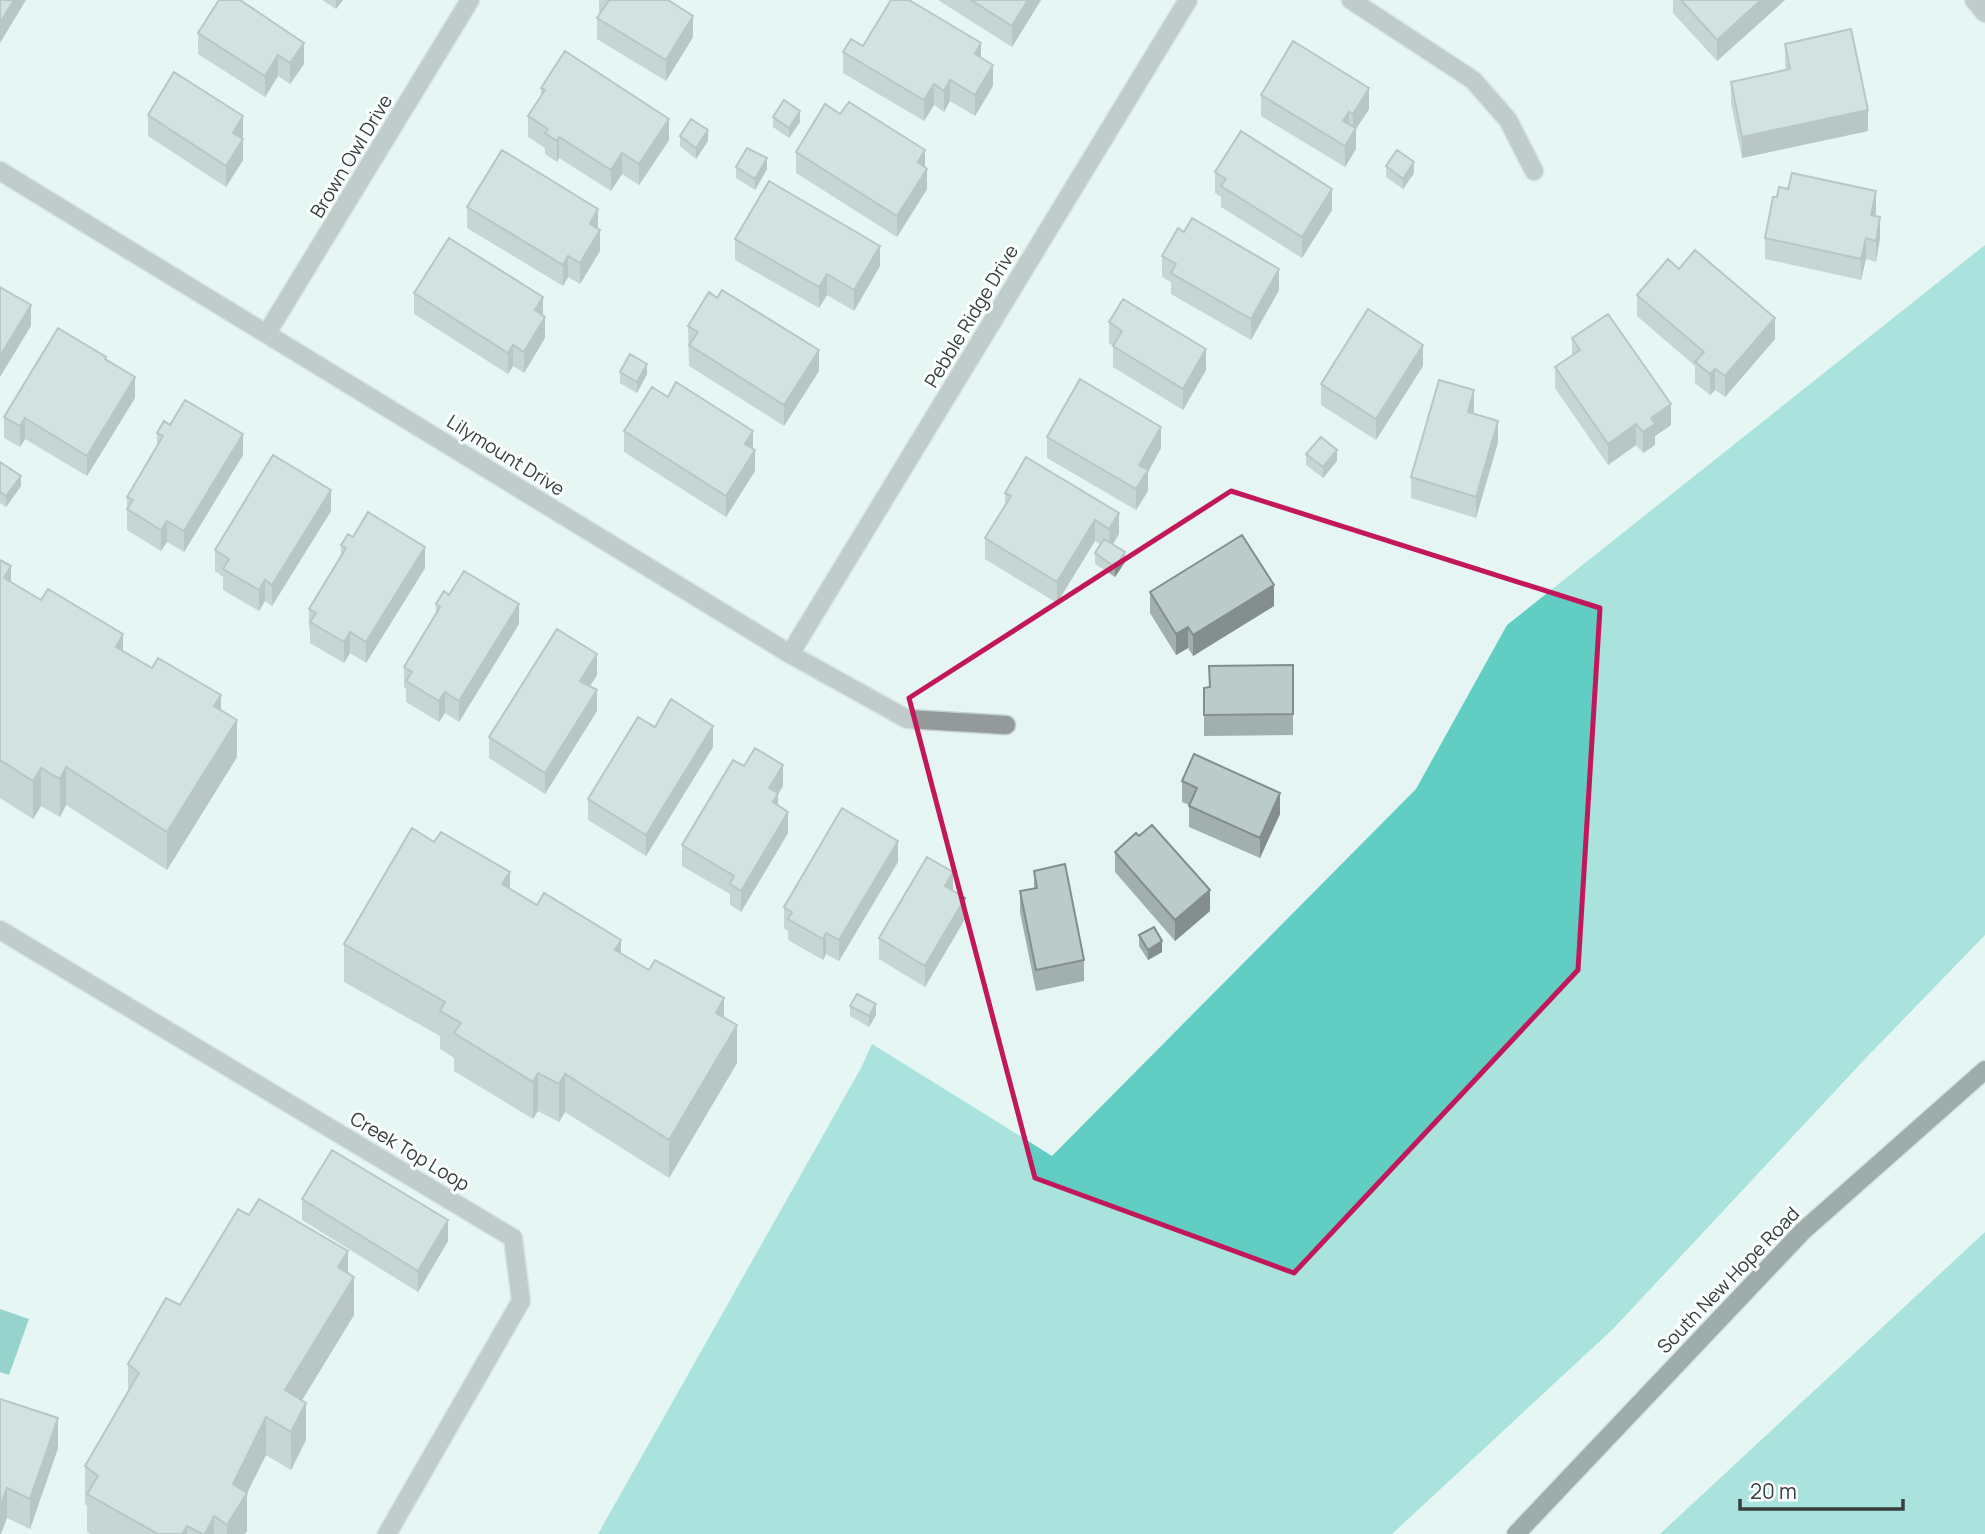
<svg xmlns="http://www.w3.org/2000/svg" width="1985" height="1534" font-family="Manrope,sans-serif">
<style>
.forest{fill:#62cdc3}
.water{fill:#39a9a0}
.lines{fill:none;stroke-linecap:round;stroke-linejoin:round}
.minor-casing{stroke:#c2d0cf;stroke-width:21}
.major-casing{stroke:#c2d0cf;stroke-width:21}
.minor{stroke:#939a99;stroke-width:18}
.major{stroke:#485352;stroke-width:18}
.wall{fill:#a1afad}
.shaded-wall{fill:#838e8d}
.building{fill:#bbcbc9;stroke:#838e8d;stroke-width:2}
.marked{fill:none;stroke:#c2185b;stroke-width:5;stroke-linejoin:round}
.labels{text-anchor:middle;stroke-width:6;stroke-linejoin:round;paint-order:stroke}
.street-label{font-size:19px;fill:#373e3d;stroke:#fcffff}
</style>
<rect width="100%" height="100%" fill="#e5f5f3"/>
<path class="forest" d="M1985,245v690l-121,125 -251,269 -221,205h-794l263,-466 11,-24 180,112 364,-367 91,-164z
M1985,1232v302h-325z"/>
<path class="water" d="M0,1309l29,10 -20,56 -9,-3z"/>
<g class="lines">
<g class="minor-casing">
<path id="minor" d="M1351,0l122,80 35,40 26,51
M1974,0l11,13
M0,171l790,483 117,65 99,6
M267,333l203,-333
M790,654l398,-654
M0,930l513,308 8,63 -134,233"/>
</g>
<g class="major-casing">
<path id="major" d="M1516,1534l287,-303 182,-161"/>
</g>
<use href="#minor" class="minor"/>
<use href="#major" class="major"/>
</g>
<path class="wall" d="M219,0l85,64 -14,20 -12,-8 -13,21 -67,-43v-21z
M322,0h21l-7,9z
M599,0h69l25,37 -27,44 -69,-42v-21l3,-5h-1z
M938,0h103l-29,47z
M1673,0h112l-68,61 -44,-48z
M1785,44l83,87 -126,27 -11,-55v-21l55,-12 -1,-5z
M863,46l118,12 12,28 -18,30 -25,-15 -6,11 -10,-7 -10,16 -81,-48v-21z
M541,88l128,52 -30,45 -17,-11 -11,17 -52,-33 -2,4 -12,-8v-6l-17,-11v-21l13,-20z
M1261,95l108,14 -13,20v20l-11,18 -84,-51z
M148,115l95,21 -1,2 1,22 -17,27 -78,-51z
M773,117l27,5 -11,16 -16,-11z
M680,136l28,5 -12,18 -16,-13z
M796,152l129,15 2,22 -30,48 -101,-64z
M1386,166l28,7 -11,16 -17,-12z
M736,167l31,2 -12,21 -19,-12z
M1215,172l117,38 -30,48 -81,-51v-10l-6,-4z
M467,207l131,22 2,22 -20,33 -12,-7 -5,9 -96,-58z
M1876,212l-1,4 5,22 -4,24 -10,-3 -5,21 -96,-21v-21z
M735,239l145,27 -26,45 -27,-16 -8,13 -84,-48z
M1162,256l117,34 -28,50 -80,-46v-12l-9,-5z
M1679,269l96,70 -50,58 -10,-7 -5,5 -15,-12v-17l-58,-50v-21z
M414,293l129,23 2,22 -21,35 -11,-7 -5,8 -94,-60z
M1109,322l97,48 -23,40 -70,-43v-21l-4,-3z
M688,326l131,45 -35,55 -95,-60z
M1572,338l99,87 -16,11v9l-12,8 -7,-8 -28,20 -53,-77v-21l17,-12z
M106,360l29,38 -48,78 -62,-37 -5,8 -16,-9v-21z
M1423,366l-47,74 -55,-35v-21z
M620,372l27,2 -10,19 -17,-10z
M668,397l85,51 2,23 -29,46 -102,-65v-21z
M1474,411l-1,3 25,28 -22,76 -65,-20v-21z
M170,425l73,30 -59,97 -17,-10 -6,9 -34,-21v-33l30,-50v-14z
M1047,437l114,11 -13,24v19l-12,19 -89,-52z
M1306,454l31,7 -14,17 -17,-13z
M1026,457l93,77 -6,10 12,18 -10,15 -20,-13v-11l5,-9 -5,-3 -38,62 -72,-44v-21l20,-33v-12z
M0,462l21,24 -15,21 -6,-4z
M331,511l-59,95 -7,-5 -6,10 -36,-21v-13l-8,-6v-21z
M353,537l72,31 -59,95 -16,-10 -6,10 -34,-20v-12l-1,-1v-21l32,-53v-11z
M0,560l11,22 210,128 16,47 -70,113 -101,-65 -6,12 -19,-11 -8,13 -33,-21z
M1150,592l124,14 -81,50 -5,-8 -12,7 -26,-42z
M449,595l70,29 -60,98 -14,-9 -6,9 -33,-20v-13l-2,-1v-21l32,-53v-10z
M1293,665v70l-89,1v-48l5,-1v-21z
M597,675l-7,11 7,25 -52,83 -56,-36v-21z
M655,727l58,20 -67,109 -58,-36v-21z
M744,766l39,20 -5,8v12l10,27 -47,79 -11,-7v-11l-48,-28v-21z
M1182,781l98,33 -20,44 -71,-31v-22l-7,-3z
M1115,852l95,59 -35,30 -60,-69z
M898,862l-59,99 -13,-7 -3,6 -35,-20v-9l-4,-3v-21z
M1034,871l50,89v21l-48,10 -16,-79v-21l14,-3z
M510,889l111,64 103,64 13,46 -68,115 -104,-66 -6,10 -21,-11 -5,8 -79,-48v-13l-14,-9v-13l-96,-54v-38z
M953,891l12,28 -40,68 -46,-28v-21z
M1139,935l23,17 -14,8 -9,-14z
M850,1006l26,9 -7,12 -19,-11z
M302,1199l146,42 -30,51 -116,-72z
M249,1215l99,58 6,42 -52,85 4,40 -15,30 -25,-15 -19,38v38l-2,3h-154l-4,-2v-26l-2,-2v-38l43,-74v-28l52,-59z
M0,1399l58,49 -28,81 -23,-11z"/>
<path class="shaded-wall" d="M14,0h12l-26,43v-20z
M336,0h7l-7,9z
M1028,0h13l-29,47v-21z
M1761,0h24l-68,61v-21z
M693,16v21l-27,44v-21z
M304,43v21l-14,20v-21z
M981,43v21l-6,-10z
M278,55v21l-13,21v-21z
M993,65v21l-18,30v-21z
M950,80v21l-6,11v-21z
M934,84v21l-10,16v-21z
M1369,88v21l-13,20v20l-11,18v-21l8,-12v-20z
M1868,110v21l-126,27v-21z
M800,111v11l-11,16v-10z
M1349,112v21l-6,-12z
M243,116v20l-10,18v-21z
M669,119v21l-30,45v-21z
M708,130v11l-12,18v-11z
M559,137v21l-2,4v-21z
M243,139v21l-17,27v-21z
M925,150v21l-7,-9z
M622,153v21l-11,17v-21z
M767,158v11l-12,21v-11z
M1414,162v11l-11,16v-10z
M927,169v20l-30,48v-21z
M1332,189v21l-30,48v-21z
M1876,191v21l-5,23v-20z
M598,209v21l-8,-6z
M1880,217v21l-4,24v-21z
M600,230v21l-20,33v-21z
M1866,238v21l-5,21v-21z
M880,246v20l-26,45v-21z
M568,256v21l-5,9v-21z
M1279,269v21l-28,50v-21z
M827,274v21l-8,13v-21z
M543,297v21l-8,-8z
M31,305v21l-31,51v-21z
M545,317v21l-21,35v-21z
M1775,318v21l-50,58v-21z
M513,345v21l-5,8v-21z
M1423,345v21l-47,74v-21z
M1206,349v21l-23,40v-21z
M819,350v21l-35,55v-21z
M647,364v10l-10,19v-11z
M1715,369v21l-5,5v-21z
M135,377v21l-48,78v-20z
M1474,390v21l-6,22v-21z
M1671,404v21l-16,11v9l-12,8v-21l8,-14z
M25,418v21l-5,8v-21z
M1498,421v21l-22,76v-21z
M1636,424v21l-28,20v-21z
M1161,427v21l-13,24v19l-12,19v-21l3,-24z
M753,431v21l-8,-8z
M243,434v21l-59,97v-21z
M755,450v21l-29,46v-21z
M1337,450v11l-14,17v-11z
M21,476v10l-15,21v-11z
M331,490v21l-59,95v-21z
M1119,513v21l-10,16v-21z
M1095,520v21l-38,62v-21z
M167,521v21l-6,9v-21z
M425,547v21l-59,95v-21z
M1125,552v10l-10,15v-10z
M11,566v38l-7,-26z
M265,580v21l-6,10v-21z
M1274,585v21l-81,50v-21z
M519,604v20l-60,98v-21z
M1188,627v21l-12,7v-21z
M350,632v21l-6,10v-21z
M123,634v38l-7,-25z
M597,654v21l-17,27v-21z
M597,690v21l-52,83v-21z
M445,692v21l-6,9v-21z
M221,695v38l-7,-27z
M237,720v37l-70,113v-38z
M713,726v21l-67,109v-21z
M783,765v21l-5,8v20l-5,9 -4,-35z
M66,767v38l-6,12v-38z
M41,768v38l-8,13v-38z
M1280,793v21l-20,44v-20z
M788,812v21l-47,79v-21z
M898,841v21l-59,99v-21z
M510,872v38l-8,-26z
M953,872v21l-8,-7z
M1210,890v21l-35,30v-21z
M965,898v21l-40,68v-21z
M826,933v21l-3,6v-21z
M621,940v37l-6,-27z
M1162,941v11l-14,8v-10z
M724,998v38l-8,-23z
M876,1004v11l-7,12v-11z
M737,1025v38l-68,115v-38z
M538,1073v38l-5,8v-37z
M565,1074v38l-6,10v-38z
M448,1220v21l-30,51v-21z
M348,1251v36l6,-10v38l-69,113v-38l53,-123z
M306,1403v37l-15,30v-38z
M266,1417v38l-19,38v38l-2,3h-18v-9l6,-41z
M58,1418v30l-28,81v-30z
M7,1488v30l-6,16h-1v-27z
M214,1516v18h-9z
M187,1526v8h-5z"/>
<path class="building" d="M0,0h14l-14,23z
M219,0h21l64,43 -14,20 -12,-8 -13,21 -67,-43z
M609,0h59l25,16 -27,44 -69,-42z
M891,0h18l72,43 -6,11 18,11 -18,30 -25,-15 -6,11 -10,-7 -10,16 -81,-48 8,-13 12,7z
M971,0h57l-16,26z
M1681,0h80l-44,40z
M1851,29l17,81 -126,27 -11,-55 59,-13 -5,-25z
M1293,41l76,47 -16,26 -4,-2 -6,9 13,7 -11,18 -84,-51z
M565,51l104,68 -30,45 -17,-11 -11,17 -52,-33 -2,4 -12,-8 3,-4 -20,-13 17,-26 -4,-2z
M174,72l69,44 -10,17 10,6 -17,27 -78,-51z
M784,100l16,11 -11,17 -16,-11z
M849,102l76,48 -7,12 9,7 -30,47 -101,-64 29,-48 15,10z
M691,119l17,11 -12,18 -16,-12z
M1241,131l91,58 -30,48 -81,-51 5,-7 -11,-7z
M747,148l20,10 -12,21 -19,-12z
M502,150l96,59 -8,15 10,6 -20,33 -12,-7 -5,9 -96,-58z
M1397,150l17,12 -11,17 -17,-13z
M1792,173l84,18 -5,24 9,2 -4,24 -10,-3 -5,21 -96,-21 8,-41h4l2,-10 9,2z
M769,181l111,65 -26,44 -27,-16 -8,13 -84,-48z
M1192,218l87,51 -28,50 -80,-46 5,-9 -14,-8 16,-28 6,4z
M449,238l94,59 -8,13 10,7 -21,35 -11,-7 -5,8 -94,-60z
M1695,250l80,68 -50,58 -10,-7 -5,5 -15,-12 9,-10 -67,-57 31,-36 11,10z
M0,287l31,18 -31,51z
M722,290l97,60 -35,55 -95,-60 9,-13 -10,-6 21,-34 8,6z
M1123,299l83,50 -23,40 -70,-43 9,-15 -13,-9z
M1368,309l55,36 -47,74 -55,-35z
M1608,314l63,90 -20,14 4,6 -12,8 -7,-8 -28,20 -53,-77 25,-17 -8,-12z
M58,328l48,29 -1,2 30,18 -48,79 -62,-38 -5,8 -16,-9z
M630,354l17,10 -10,18 -17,-10z
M1080,379l81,48 -22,38 9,5 -12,19 -89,-52z
M1439,380l35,10 -6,22 30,9 -22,76 -65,-20z
M676,382l77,49 -8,13 10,6 -29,46 -102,-65 28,-44 16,10z
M185,400l58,34 -59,97 -17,-10 -6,9 -34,-21 6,-9 -6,-3 36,-61 -6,-3 7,-12 6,4z
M1321,437l16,13 -14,17 -17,-13z
M273,455l58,35 -59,95 -7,-5 -6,10 -36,-21 6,-10 -14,-9z
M1026,457l93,56 -10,16 -14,-9 -38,62 -72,-44 26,-42 -6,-3z
M0,462l21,14 -15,20 -6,-4z
M368,512l57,35 -59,95 -16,-10 -6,10 -34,-20 6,-9 -7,-4 37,-61 -5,-3 7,-11 5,3z
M1242,535l32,50 -81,50 -5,-8 -12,7 -26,-42z
M1104,539l21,13 -10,15 -20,-14z
M0,560l11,6 -7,12 37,22 7,-11 75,45 -7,13 36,21 6,-10 63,37 -7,11 23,14 -70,112 -101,-65 -6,12 -19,-11 -8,13 -33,-21z
M464,571l55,33 -60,97 -14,-9 -6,9 -33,-20 6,-9 -8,-5 36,-60 -4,-3 8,-13 5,4z
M557,629l40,25 -17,27 17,9 -52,83 -56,-36z
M1293,665v49l-89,1v-27l6,-1 -1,-21z
M671,699l42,27 -67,109 -58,-36 50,-82 17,10z
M755,748l28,17 -14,23 9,5 -5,9 15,10 -47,79 -11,-7 4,-8 -52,-31 51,-85 11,6z
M1194,754l86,39 -20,45 -71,-32 8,-18 -15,-7z
M842,808l56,33 -59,99 -13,-7 -3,6 -35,-20 4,-7 -8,-5z
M1152,825l58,65 -35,30 -60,-68 21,-19 3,3z
M412,828l22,14 7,-10 69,40 -8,12 35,21 7,-12 77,47 -6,10 34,20 6,-10 69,38 -8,15 21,12 -68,115 -104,-66 -6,10 -21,-11 -5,9 -79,-49 7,-10 -21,-12 5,-9 -101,-58z
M927,857l26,15 -8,14 20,12 -40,68 -46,-28z
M1065,864l19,96 -48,10 -16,-79 17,-3 -3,-17z
M1154,927l8,14 -14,9 -9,-15z
M857,994l19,10 -7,12 -19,-10z
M332,1150l116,70 -30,51 -116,-72z
M259,1199l89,52 -10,16 16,10 -69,113 21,13 -15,29 -25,-15 -33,67 14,9 -20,32 -13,-9 -9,18h-2l-16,-8 -5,8h-24l-71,-40 11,-18 -13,-10 54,-93 -11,-9 38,-66 14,7 58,-96 11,6z
M0,1399l58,19 -28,81 -23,-11 -7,19z"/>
<path d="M0 0H1985V1534H0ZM1231,491l369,117 -22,362 -284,303 -259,-95 -126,-480z" fill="#e5f5f3" fill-opacity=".55" fill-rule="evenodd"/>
<path class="marked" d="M1231,491l369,117 -22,362 -284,303 -259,-95 -126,-480z"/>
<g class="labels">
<g class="street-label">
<text transform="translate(351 156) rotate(-59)" y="7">Brown Owl Drive</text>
<text transform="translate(971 316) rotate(-59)" y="7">Pebble Ridge Drive</text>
<text transform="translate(506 455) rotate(32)" y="7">Lilymount Drive</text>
<text transform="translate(410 1151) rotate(31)" y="7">Creek Top Loop</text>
<text transform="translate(1728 1280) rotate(-46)" y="7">South New Hope Road</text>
</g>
</g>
<path d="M1740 1499v10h163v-10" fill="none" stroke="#373e3d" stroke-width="3.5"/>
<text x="1750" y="1499" font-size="21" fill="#373e3d" stroke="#fcffff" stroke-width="5" paint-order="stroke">20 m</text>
</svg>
